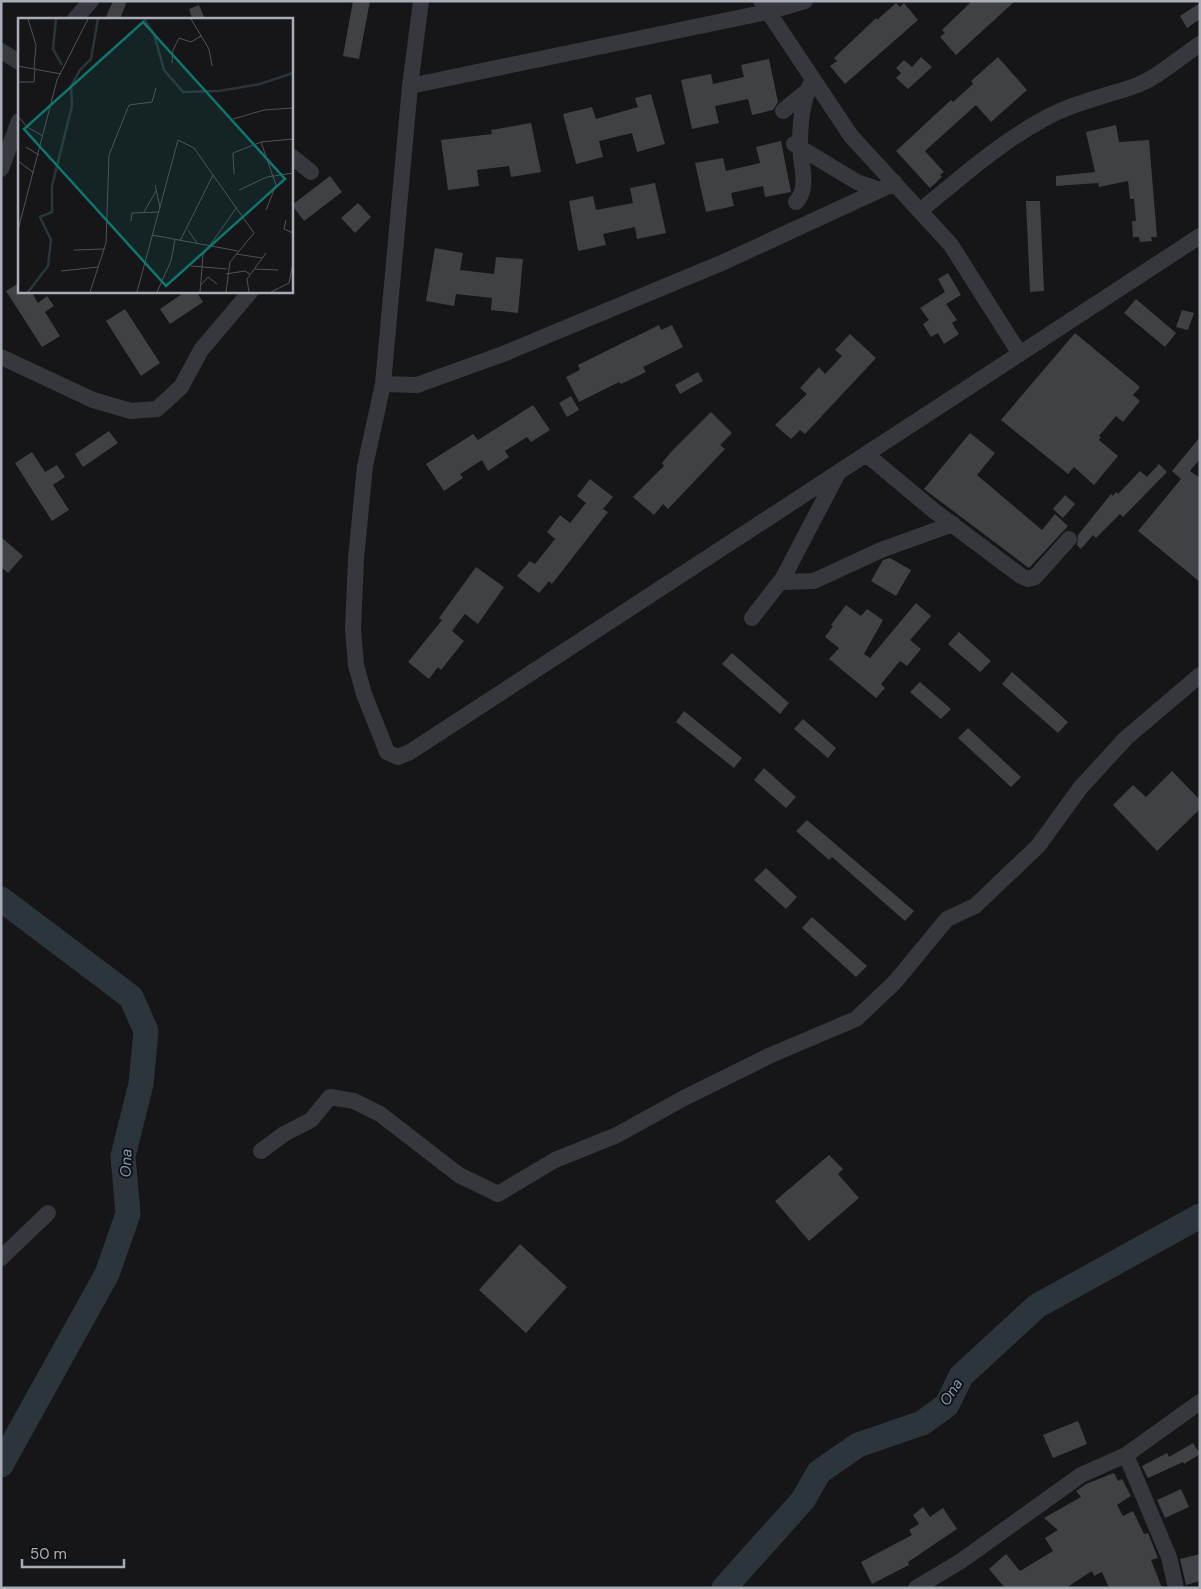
<svg xmlns="http://www.w3.org/2000/svg" width="1201" height="1589" font-family="'DM Sans',sans-serif">
<style>
.lines{fill:none;stroke-linecap:round;stroke-linejoin:round}
.river{stroke:#2c353c;stroke-width:25}
.building{fill:#404145}
.minor{stroke:#37383d;stroke-width:16}
.labels{text-anchor:middle;stroke-width:4;stroke-linejoin:round;paint-order:stroke}
.water-label{font-size:15px;font-style:italic;fill:#7f9bb3;stroke:#111113}
.inset-river{fill:none;stroke:#2c353c;stroke-width:2.5}
.inset-road{fill:none;stroke:#505258;stroke-width:1}
.view{fill:#0f766e;fill-opacity:0.15;stroke:#0f766e;stroke-width:2.5}
.inset-edge{fill:none;stroke:#a8adb8;stroke-width:2.5}
</style>
<rect width="100%" height="100%" fill="#161618"/>
<g class="lines">
<path class="river" d="M1,899l130,98 15,34 -5,53 -18,72 5,58 -21,60 -106,191
M724,1588l79,-88 16,-28 39,-27 64,-22 25,-18 14,-29 76,-70 163,-90"/>
</g>
<path class="building" d="M113,1h14l-7,18h-15z
M353,1h17l-11,58 -16,-3z
M972,1h43l-59,54 -16,-18 5,-4 -3,-3z
M896,3l4,4 4,-4 14,17 -73,64 -15,-18 7,-5 -3,-3 42,-40 1,2z
M1200,3v16l-13,9 -7,-12z
M199,5l6,14h-13l-3,-10z
M921,57l11,10 -24,22 -12,-11 5,-5 -5,-5 8,-8 8,7z
M998,57l29,33 -36,32 -15,-17 -51,46 19,21 -4,3 2,2 -12,11 -34,-37 55,-51 2,2 20,-18 -2,-3z
M769,59l9,43 -5,8 -21,5 -4,-16 -33,7 4,17 -27,6 -11,-49 30,-6 2,10 31,-7 -3,-12z
M651,94l14,50 -28,8 -5,-19 -33,8 4,16 -27,7 -13,-50 29,-7 4,12 42,-12 -3,-9z
M531,123l10,49 -30,5 -2,-11 -32,4 2,16 -31,4 -7,-50 51,-6 -1,-4z
M1116,125l3,17 30,-2 8,97h-6l1,4 -12,1 -1,-5h-6l-1,-16h4l-2,-22h-4l-2,-18 -29,6 -1,-4 -42,3v-10l39,-4 -9,-40z
M781,141l10,51 -26,5 -2,-11 -32,7 3,13 -28,6 -11,-49 28,-5 3,13 34,-8 -4,-16z
M330,176l12,16 -38,29 -12,-16z
M655,183l11,50 -29,6 -2,-12 -32,7 3,11 -28,6 -9,-50 24,-5 3,14 37,-7 -3,-15z
M1026,201h14l4,90 -14,1z
M358,203l13,14 -16,16 -14,-15z
M435,248l28,5 -3,17 34,4 2,-17 27,2 -5,54 -27,-3 1,-12 -36,-4 -2,12 -28,-5z
M948,273l13,22 -15,9 11,16 -5,3 7,11 -15,10 -6,-11 -7,4 -8,-13 6,-4 -9,-12 25,-16 -7,-13z
M19,283v8h12l7,12 9,-7 7,10 -9,6 15,24 -18,11 -36,-56z
M186,291h10l7,11 -33,22 -10,-15z
M1136,299l40,34 -11,14 -41,-34z
M125,309l35,54 -19,13 -35,-55z
M1182,310l12,3 -6,17 -12,-3z
M659,325l2,5 11,-5 11,22 -40,20 3,5 -25,12 -2,-2 -40,20 -13,-25 14,-7 -2,-5z
M1075,333l65,54 -7,8 7,6 -17,21 -7,-6 -17,20 2,1 -2,3 19,16 -24,29 -20,-18 -6,7 -67,-54z
M850,334l26,24 -71,76 -5,-4 -9,9 -16,-14 32,-31 -7,-6 19,-21 6,7 17,-18 -7,-6z
M698,372l5,9 -23,13 -5,-9z
M571,396l8,14 -12,7 -8,-14z
M533,405l17,25 -19,12 -4,-5 -22,14 4,6 -21,14 -6,-11 -22,14 3,4 -19,13 -18,-27 47,-30 5,6z
M711,412l21,21 -12,12 5,4 -57,60 -5,-5 -9,11 -21,-18 31,-31 -2,-3 9,-11z
M109,431l9,12 -35,24 -8,-13z
M970,433l25,20 -18,22 65,55 13,-16 13,12 -39,42 -105,-79z
M1200,437v22l-10,12 10,7v104l-62,-51 43,-52 -9,-8z
M32,452l13,20 12,-7 8,12 -12,8 16,25 -17,11 -37,-58z
M1159,464l8,8 -44,45 -3,-3 -24,24 -3,-3 -12,14 -4,-4 1,-10 33,-41 2,2 3,-4 2,2 22,-23 7,6z
M590,479l23,18 -10,12 5,3 -56,72 -3,-3 -10,12 -22,-17 13,-15 5,3 20,-25 -8,-7 13,-17 10,8 16,-20 -9,-7z
M1065,495l10,9 -12,14 -10,-9z
M1,537l22,19 -15,17 -7,-6z
M890,558l21,12 -15,26 -25,-15 12,-21z
M476,567l28,20 -26,37 -13,-10 -13,17 12,10 -23,29 -3,-3 -9,12 -21,-17 34,-42 -3,-2z
M916,603l15,13 -21,24 11,9 -14,17 -7,-5 -19,23 4,4 -9,10 -47,-39 10,-11 -14,-11 8,-11 -2,-1 15,-20 15,11 6,-7 16,11 -19,34 6,4z
M959,632l32,29 -11,11 -32,-28z
M732,653l57,50 -9,11 -58,-50z
M1012,672l56,50 -10,11 -56,-49z
M920,682l31,27 -10,10 -31,-27z
M684,711l58,47 -8,10 -58,-46z
M803,719l33,29 -8,10 -34,-29z
M968,728l53,49 -10,10 -53,-49z
M764,768l32,29 -10,11 -32,-28z
M1172,771l28,29v9l-43,42 -44,-46 20,-20 13,12z
M807,820l107,91 -9,10 -73,-64 -3,3 -33,-29z
M766,868l31,29 -11,12 -32,-29z
M812,917l55,49 -11,11 -54,-49z
M829,1155l14,14 -5,5 21,24 -50,43 -34,-40z
M520,1244l47,43 -41,46 -47,-43z
M1078,1421l9,23 -34,14 -10,-23z
M1193,1443l7,11 -16,10 -1,-2 -35,16 -6,-12 25,-13 2,4z
M1114,1473l4,8 4,-2 9,17 -14,9 6,11 10,-5 11,23 4,-1 10,25 -7,2 11,28h-53l-7,-16 -8,4 -2,-5 -26,17h-61l-16,-19 17,-15 14,17 33,-20 -8,-13 13,-8 -14,-12 37,-21 -5,-6 10,-7z
M1181,1489l8,18 -24,11 -8,-18z
M923,1507l7,10 13,-9 14,21 -49,33 1,3 -37,19 -11,-22 51,-27 -3,-5 10,-6 -6,-9z
M1200,1554v27l-14,4 -6,-26z"/>
<g class="lines">
<path class="minor" d="M421,1l-11,85 -27,298 34,1 86,-31 223,-93 169,-78
M761,1l90,135 100,109 69,109
M75,19l16,-18
M1,51l18,11
M410,86l357,-74 38,-11
M783,111l24,-20
M794,144l63,38 23,8
M291,156l20,16
M1,169l18,-48
M796,202c14,-14 4,-40 4,-57 0,-22 2,-47 13,-65
M920,211c39,-32 78,-67 122,-91 28,-16 60,-23 90,-33 24,-8 47,-29 68,-43
M1,357l92,43 38,11 26,-2 24,-22 20,-37 50,-59
M383,384l-18,82 -9,93 -3,70 3,36 8,29 23,58 11,5 12,-5 790,-516
M866,454l67,56 88,66 7,3 7,-2 34,-38
M780,582l34,-1 67,-31 72,-26
M752,618l31,-40 55,-105
M261,1151l23,-17 27,-14 19,-23 24,4 26,13 79,61 39,19 57,-34 62,-25 67,-37 87,-43 85,-36 39,-37 52,-63 28,-13 63,-60 43,-59 45,-49 74,-63
M1,1258l47,-45
M1126,1455l43,102 7,31
M916,1588l45,-27 120,-86 45,-20 74,-53"/>
</g>
<g class="labels">
<g class="water-label">
<text transform="translate(126 1163) rotate(-88)" y="5">Ona</text>
<text transform="translate(951 1392) rotate(-57)" y="5">Ona</text>
</g>
</g>
<g transform="translate(18 18)">
<rect width="275" height="275" fill="#161618"/>
<path class="inset-river" d="M38,1l-3,30 9,16M126,1l10,15 10,36 19,22 36,-1 41,-7 33,-11M10,274l20,-26 3,-26 -11,-23 12,-5v-26l20,-80 -1,-20 9,-16 11,-11 7,-40"/>
<path class="inset-road" d="M10,1l8,26 -2,23M173,1l18,30 3,17M154,45l1,-13 6,-12 12,4 10,-6M0,48l43,8M0,64h16l1,-14M0,98l9,11 16,9M215,101l31,-9 29,-2M8,129l13,8M0,143l16,12M216,156l-1,-21 28,-11M137,167l5,22M221,172l28,-13 26,-4M248,192l10,-25 -15,-43 32,-3M126,194l12,-21M268,202l-2,9 9,4M113,203l1,-8 27,-1M0,212l39,-150 31,-61M170,212l9,13M134,217l86,16M162,223l33,-66 41,58 -24,29 -4,30M56,232l31,-1M218,236l26,4M173,248l36,3M237,251l23,1M43,253l37,-4M208,256l19,-3 5,3M182,268l8,-9 9,7M72,274l16,-49 3,-88 20,-50 23,-3 4,-14M119,274l41,-152 16,8 19,27M139,274l14,-31 4,-21M182,274l3,-37 34,-48M231,274l-2,-13 19,-26M253,274l18,-9 4,-20"/>
<path class="view" d="M125,4l142,157 -119,107 -142,-157z"/>
<rect width="275" height="275" class="inset-edge"/>
</g>
<rect width="1201" height="1589" fill="none" stroke="#a8adb8" stroke-width="5"/>
<path d="M22 1559v8h102v-8" fill="none" stroke="#a8adb8" stroke-width="2.5"/>
<text x="30" y="1559" font-size="15" fill="#a8adb8" stroke="#111113" stroke-width="4" paint-order="stroke">50 m</text>
</svg>
